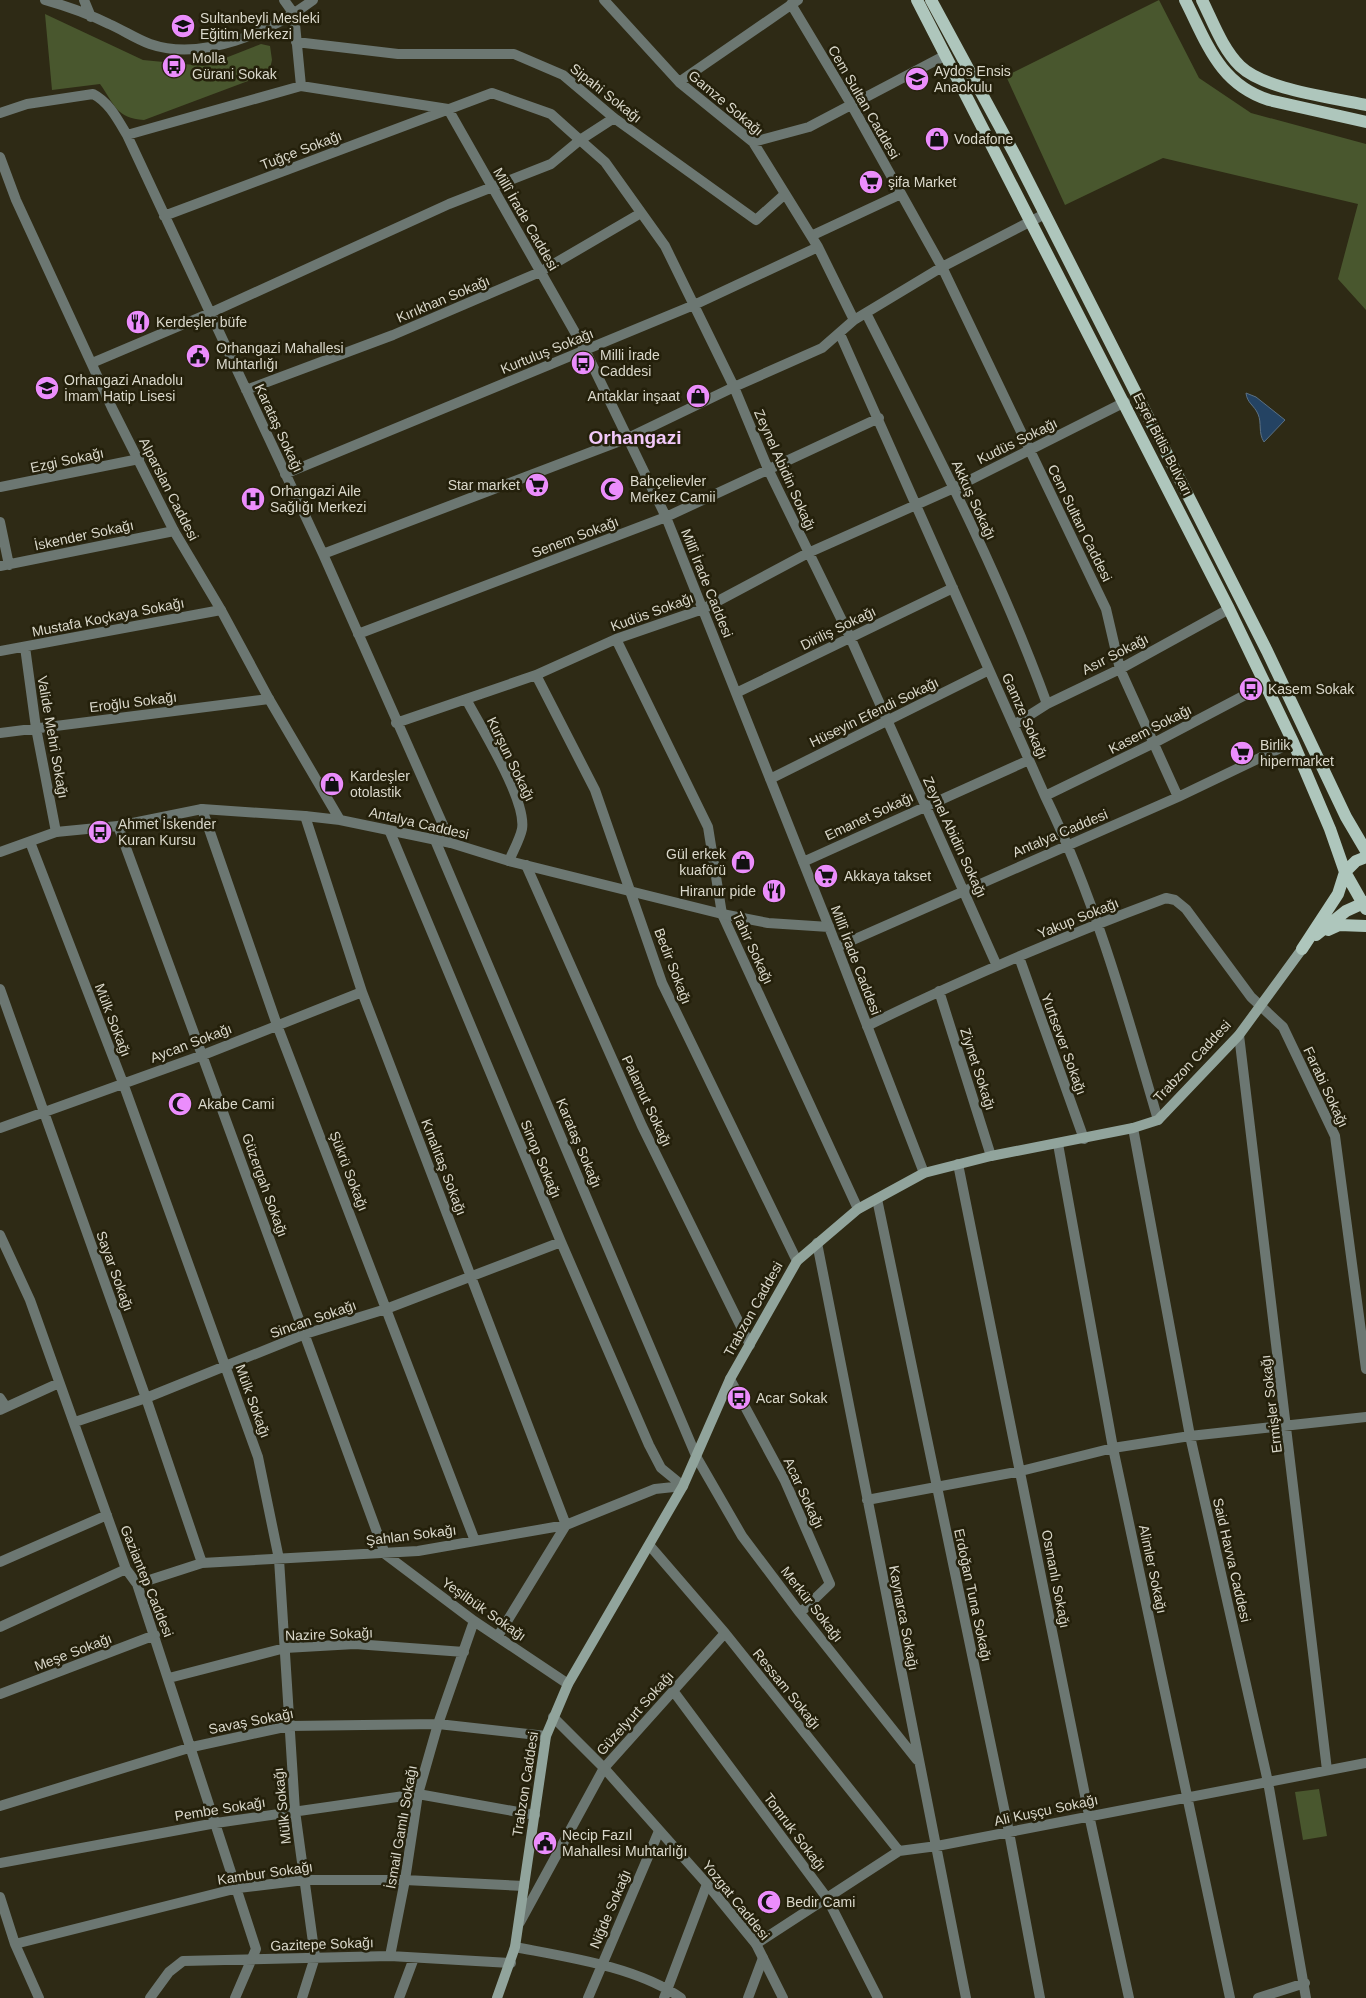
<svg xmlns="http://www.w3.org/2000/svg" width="1366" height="1998" font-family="Helvetica,sans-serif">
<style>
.green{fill:#49572e}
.water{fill:#244363;stroke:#5b7082}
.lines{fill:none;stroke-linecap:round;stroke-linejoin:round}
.minor{stroke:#6c7772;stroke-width:10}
.tertiary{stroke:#6c7772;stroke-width:10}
.secondary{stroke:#91a49c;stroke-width:10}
.primary{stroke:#aec6bc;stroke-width:12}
.labels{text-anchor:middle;stroke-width:5;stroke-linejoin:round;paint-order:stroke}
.poi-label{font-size:14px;fill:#dad8cb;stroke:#24200b;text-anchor:start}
.street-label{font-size:14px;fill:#dad8cb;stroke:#24200b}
.district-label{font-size:19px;font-weight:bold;fill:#f2c9fa;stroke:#24200b}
</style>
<rect width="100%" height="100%" fill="#2e2a15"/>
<path class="green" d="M1159,0l40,78 52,35 115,31v166l-28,-31 20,-75 -195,-46 -98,47 -59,-129z
M45,14l98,46 62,6 56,-22 9,2 2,14 -3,13 -125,47c-28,-2 -29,-15 -44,-36l-48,6z
M1319,1789l8,47 -24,4 -8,-48z"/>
<path class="water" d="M1246,393l10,4 29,23 -21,22c-6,-9 -2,-19 -6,-28 -4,-9 -11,-11 -12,-21z"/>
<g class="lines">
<path class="minor" d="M45,0c21,6 44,14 64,24 14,6 27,15 41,20 52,18 121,-12 163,-44
M84,0l7,17
M284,0l10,14
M604,0l75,82 74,60 65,105 36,73
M791,4l60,100 91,163 164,342 14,60 58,128
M294,14l7,72
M296,42l102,12h116l49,21 51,43 142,102 29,-26
M679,82l119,-82
M0,113l27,-9 66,-10c16,8 25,26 34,41l196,419 128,289
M127,135l174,-49 147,23 137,241 81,167 163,410
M753,142l56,-15 137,-72
M164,216l328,-123 59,21 29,26 25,22 60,84 69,141 34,82 82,168 147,329
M811,236l90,-42
M866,313c65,129 132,256 181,391
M840,334l205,462c50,103 81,214 113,324
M92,363l118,-50 239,-109 102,-40 29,-24 34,-22
M246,390l147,-55 147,-63 101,-59
M285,474l409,-169 124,-58
M0,487l139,-28
M0,522l9,43
M323,554l305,-116 106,-51 88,-39 32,-28 88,-53 103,-53
M0,566l174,-35
M358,634l308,-117 213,-99
M616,639l92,188 14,87 136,295
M25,647l11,81 20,104
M0,651l221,-41
M536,675l59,115 67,193 135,278
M736,693l217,-105
M466,699c14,27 61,101 56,130 -2,10 -9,22 -13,32
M396,723l140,-48 80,-36 87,-30 105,-56 146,-65 171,-86
M1014,725l33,-21 73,-35 109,-60
M0,733l269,-34
M770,779l219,-109
M1045,796l109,-53 112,-59
M202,809l75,216 198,516
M305,816l57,176 204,533 -68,111
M118,826l267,728 89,67 94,63
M390,832l171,410 88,203 12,23 22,18
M435,840l262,618 45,78 58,77 117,147
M30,842l93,241 135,374 21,102 16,252 20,146 -13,41
M803,862l226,-102
M526,865l116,261 108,219
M837,947l341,-150 115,-55
M1019,957l65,182
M0,989l146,409 56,165
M939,991l52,165
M867,1026c97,-48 197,-90 299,-128l9,2 11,9 65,88 32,30 52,109 31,233
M1239,1035l88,735
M0,1128l203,-73 159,-63
M1133,1128l57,308 78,346 38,216
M1058,1144l55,304 117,550
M958,1164l131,651 40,183
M877,1199l132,633 31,166
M0,1235l30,65 96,269 11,15 119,365 -21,49
M817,1243l149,755
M730,1379l55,102 45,103 -30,29
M0,1398l6,9
M0,1410l59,-27
M75,1422l71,-24 159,-64 81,-25 175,-67
M867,1500l154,-29 92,-23 77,-12 176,-19
M650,1546l75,87 174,218
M0,1562l107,-47
M137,1584l65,-21 216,-12 148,-26 89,-36 28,-3
M0,1627l126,-58
M169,1678l116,-30 70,-4 109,8
M674,1692l153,206 51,100
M0,1694l155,-59
M0,1806l192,-59 97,-21 149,-2 108,12
M0,1863l216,-40 202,-29 117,21
M0,1897l15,47 24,54
M520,1922l84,-154 121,-135
M15,1944l223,-56 67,-8h100l119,6
M756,1944l143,-93 38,-5 429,-83
M515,1947c52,10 123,20 166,51
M390,1956l15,-76 13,-86 20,-70 36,-103
M150,1998l19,-26 14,-11 207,-5 121,7
M399,1998l15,-40
M588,1998l71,-167
M664,1998l43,-114
M748,1998l15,-40
M1258,1998l47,-15"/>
<path class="tertiary" d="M0,157l16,43 96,208 62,123 47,79 48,89 71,121
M0,852l56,-20 62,-6 84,-17 103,7 35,4 111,23 58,18 213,53 46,9 61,4 95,246
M553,1717l51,51 103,116 49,60 27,54"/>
<path class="secondary" d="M497,1998l18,-51 31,-211 22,-52 115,-198 47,-107 67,-118 61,-52 66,-36 67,-17 142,-28 25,-8 81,-85 63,-86"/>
<path class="primary" d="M917,0l312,609 64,133 37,87 15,43 21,37
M931,0l84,155 252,496 79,166 20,34
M1185,0c22,43 34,84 84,100l97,22
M1202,0c11,22 20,48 38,66 25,24 91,31 126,39
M1328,930l11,-5 27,1
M1316,935l30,-24 20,-9
M1302,949l36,-55 7,-22 11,-11 10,-4"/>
</g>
<defs>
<g id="school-disc" transform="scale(1.25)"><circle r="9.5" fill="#eb8dfc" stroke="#24200b"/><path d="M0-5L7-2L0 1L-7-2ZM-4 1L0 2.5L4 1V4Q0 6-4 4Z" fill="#111"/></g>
<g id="bus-disc" transform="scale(1.25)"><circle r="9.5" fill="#eb8dfc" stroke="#24200b"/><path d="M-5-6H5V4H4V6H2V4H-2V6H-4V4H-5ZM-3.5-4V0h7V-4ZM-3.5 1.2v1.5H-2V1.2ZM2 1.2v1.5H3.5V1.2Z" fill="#111"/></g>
<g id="shop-disc" transform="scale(1.25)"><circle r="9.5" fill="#eb8dfc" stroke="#24200b"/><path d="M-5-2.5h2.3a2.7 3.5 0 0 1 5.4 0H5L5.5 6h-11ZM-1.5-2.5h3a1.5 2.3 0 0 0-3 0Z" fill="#111"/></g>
<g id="supermarket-disc" transform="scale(1.25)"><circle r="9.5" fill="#eb8dfc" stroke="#24200b"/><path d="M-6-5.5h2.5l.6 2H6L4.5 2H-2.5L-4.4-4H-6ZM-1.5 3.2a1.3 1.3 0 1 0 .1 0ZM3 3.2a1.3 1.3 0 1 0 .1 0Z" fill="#111"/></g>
<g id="restaurant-disc" transform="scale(1.25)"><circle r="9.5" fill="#eb8dfc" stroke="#24200b"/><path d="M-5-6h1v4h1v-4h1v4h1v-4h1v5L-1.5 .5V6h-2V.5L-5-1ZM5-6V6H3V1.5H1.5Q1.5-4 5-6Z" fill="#111"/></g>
<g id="civic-disc" transform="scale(1.25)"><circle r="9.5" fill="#eb8dfc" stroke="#24200b"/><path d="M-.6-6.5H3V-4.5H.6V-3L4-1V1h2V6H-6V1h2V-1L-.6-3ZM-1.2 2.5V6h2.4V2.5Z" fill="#111"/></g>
<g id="mosque-disc" transform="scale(1.25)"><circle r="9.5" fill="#eb8dfc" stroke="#24200b"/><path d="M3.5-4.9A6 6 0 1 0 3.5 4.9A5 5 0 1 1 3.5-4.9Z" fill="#111"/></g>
<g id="hospital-disc" transform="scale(1.25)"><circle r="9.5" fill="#eb8dfc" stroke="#24200b"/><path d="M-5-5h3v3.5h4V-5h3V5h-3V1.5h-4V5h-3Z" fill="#111"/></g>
</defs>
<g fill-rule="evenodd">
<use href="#school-disc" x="183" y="26"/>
<use href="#bus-disc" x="174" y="66"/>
<use href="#school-disc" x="917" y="79"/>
<use href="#shop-disc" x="937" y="139"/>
<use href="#supermarket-disc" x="871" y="182"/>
<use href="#restaurant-disc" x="138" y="322"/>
<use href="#civic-disc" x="198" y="356"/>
<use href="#bus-disc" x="583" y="363"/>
<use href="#school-disc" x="47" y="388"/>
<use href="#shop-disc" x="698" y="396"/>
<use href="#supermarket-disc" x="537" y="485"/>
<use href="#mosque-disc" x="612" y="489"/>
<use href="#hospital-disc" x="253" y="499"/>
<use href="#bus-disc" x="1251" y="689"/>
<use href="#supermarket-disc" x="1242" y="753"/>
<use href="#shop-disc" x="332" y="784"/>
<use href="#bus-disc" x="100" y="832"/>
<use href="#shop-disc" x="743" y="862"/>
<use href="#supermarket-disc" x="826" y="876"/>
<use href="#restaurant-disc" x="774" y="891"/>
<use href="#mosque-disc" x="180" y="1104"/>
<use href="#bus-disc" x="739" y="1398"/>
<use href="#civic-disc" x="545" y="1843"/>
<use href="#mosque-disc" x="769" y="1902"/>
</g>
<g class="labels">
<g class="poi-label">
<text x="200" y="23">Sultanbeyli Mesleki<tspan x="200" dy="16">Eğitim Merkezi</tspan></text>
<text x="192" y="63">Molla<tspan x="192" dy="16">Gürani Sokak</tspan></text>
<text x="934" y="76">Aydos Ensis<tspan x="934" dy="16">Anaokulu</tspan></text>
<text x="954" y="144">Vodafone</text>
<text x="888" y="187">şifa Market</text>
<text x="156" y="327">Kerdeşler büfe</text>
<text x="216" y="353">Orhangazi Mahallesi<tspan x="216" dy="16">Muhtarlığı</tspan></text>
<text x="600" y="360">Milli İrade<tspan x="600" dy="16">Caddesi</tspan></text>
<text x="64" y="385">Orhangazi Anadolu<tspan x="64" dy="16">İmam Hatip Lisesi</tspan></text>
<text x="680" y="401" text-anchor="end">Antaklar inşaat</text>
<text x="630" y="486">Bahçelievler<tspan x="630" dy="16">Merkez Camii</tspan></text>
<text x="520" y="490" text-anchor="end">Star market</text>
<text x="270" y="496">Orhangazi Aile<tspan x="270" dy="16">Sağlığı Merkezi</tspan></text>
<text x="1268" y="694">Kasem Sokak</text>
<text x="1260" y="750">Birlik<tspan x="1260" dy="16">hipermarket</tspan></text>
<text x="350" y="781">Kardeşler<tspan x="350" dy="16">otolastik</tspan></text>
<text x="118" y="829">Ahmet İskender<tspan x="118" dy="16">Kuran Kursu</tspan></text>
<text x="726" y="859" text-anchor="end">Gül erkek<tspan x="726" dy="16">kuaförü</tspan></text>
<text x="844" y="881">Akkaya takset</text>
<text x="756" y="896" text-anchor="end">Hiranur pide</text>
<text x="198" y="1109">Akabe Cami</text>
<text x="756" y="1403">Acar Sokak</text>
<text x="562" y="1840">Necip Fazıl<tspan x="562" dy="16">Mahallesi Muhtarlığı</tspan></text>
<text x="786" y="1907">Bedir Cami</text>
</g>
<g class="street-label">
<text transform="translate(606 93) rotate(38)" y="5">Sipahi Sokağı</text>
<text transform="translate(864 102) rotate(60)" y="5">Cem Sultan Caddesi</text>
<text transform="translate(726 103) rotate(40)" y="5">Gamze Sokağı</text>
<text transform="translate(301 150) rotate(-21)" y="5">Tuğçe Sokağı</text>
<text transform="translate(526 219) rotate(60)" y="5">Millî İrade Caddesi</text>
<text transform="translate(443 299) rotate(-23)" y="5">Kırıkhan Sokağı</text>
<text transform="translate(547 351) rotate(-22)" y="5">Kurtuluş Sokağı</text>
<text transform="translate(279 428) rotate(65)" y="5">Karataş Sokağı</text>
<text transform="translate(1017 441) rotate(-26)" y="5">Kudüs Sokağı</text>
<text transform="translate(1163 444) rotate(63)" y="5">Eşref Bitlis Bulvarı</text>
<text transform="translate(67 460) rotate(-12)" y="5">Ezgi Sokağı</text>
<text transform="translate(785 470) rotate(66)" y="5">Zeynel Abidin Sokağı</text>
<text transform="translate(169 489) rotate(63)" y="5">Alparslan Caddesi</text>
<text transform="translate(974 500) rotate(65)" y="5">Akkuş Sokağı</text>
<text transform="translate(1080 523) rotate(64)" y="5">Cem Sultan Caddesi</text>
<text transform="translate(84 535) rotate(-12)" y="5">İskender Sokağı</text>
<text transform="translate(575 537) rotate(-21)" y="5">Senem Sokağı</text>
<text transform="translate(707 583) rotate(68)" y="5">Millî İrade Caddesi</text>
<text transform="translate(652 612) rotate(-20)" y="5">Kudüs Sokağı</text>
<text transform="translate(108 617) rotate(-11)" y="5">Mustafa Koçkaya Sokağı</text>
<text transform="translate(838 628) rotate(-26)" y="5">Diriliş Sokağı</text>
<text transform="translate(1115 654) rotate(-27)" y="5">Asır Sokağı</text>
<text transform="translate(133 702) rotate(-7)" y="5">Eroğlu Sokağı</text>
<text transform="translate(874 712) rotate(-26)" y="5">Hüseyin Efendi Sokağı</text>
<text transform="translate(1025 716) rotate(66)" y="5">Gamze Sokağı</text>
<text transform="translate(1150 729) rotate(-27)" y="5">Kasem Sokağı</text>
<text transform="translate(53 737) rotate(80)" y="5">Valide Mehri Sokağı</text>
<text transform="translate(511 759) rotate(64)" y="5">Kurşun Sokağı</text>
<text transform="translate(869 816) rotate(-25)" y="5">Emanet Sokağı</text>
<text transform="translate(419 823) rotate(13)" y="5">Antalya Caddesi</text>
<text transform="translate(1060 833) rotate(-23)" y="5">Antalya Caddesi</text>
<text transform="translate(955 837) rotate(65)" y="5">Zeynel Abidin Sokağı</text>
<text transform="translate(1078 918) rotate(-22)" y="5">Yakup Sokağı</text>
<text transform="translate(753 948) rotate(65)" y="5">Tahir Sokağı</text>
<text transform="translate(856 960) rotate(69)" y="5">Millî İrade Caddesi</text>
<text transform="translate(673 966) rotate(69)" y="5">Bedir Sokağı</text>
<text transform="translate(113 1020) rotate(69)" y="5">Mülk Sokağı</text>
<text transform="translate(191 1043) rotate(-21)" y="5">Aycan Sokağı</text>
<text transform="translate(1064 1044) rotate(70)" y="5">Yurtsever Sokağı</text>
<text transform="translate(1192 1061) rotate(-47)" y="5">Trabzon Caddesi</text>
<text transform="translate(978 1069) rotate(72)" y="5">Ziynet Sokağı</text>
<text transform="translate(1326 1087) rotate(65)" y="5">Farabi Sokağı</text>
<text transform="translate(647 1101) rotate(65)" y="5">Palamut Sokağı</text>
<text transform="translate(579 1143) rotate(67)" y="5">Karataş Sokağı</text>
<text transform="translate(541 1159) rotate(67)" y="5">Sinop Sokağı</text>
<text transform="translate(444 1167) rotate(69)" y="5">Kınalıtaş Sokağı</text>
<text transform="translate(349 1171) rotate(69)" y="5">Şükrü Sokağı</text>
<text transform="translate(265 1185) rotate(70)" y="5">Güzergah Sokağı</text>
<text transform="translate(115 1271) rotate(70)" y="5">Sayar Sokağı</text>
<text transform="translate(753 1309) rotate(-61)" y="5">Trabzon Caddesi</text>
<text transform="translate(313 1319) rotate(-19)" y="5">Sincan Sokağı</text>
<text transform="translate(253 1401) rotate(70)" y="5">Mülk Sokağı</text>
<text transform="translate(1271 1404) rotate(-97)" y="5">Ermişler Sokağı</text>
<text transform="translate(804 1493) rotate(65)" y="5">Acar Sokağı</text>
<text transform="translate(411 1535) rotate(-7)" y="5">Şahlan Sokağı</text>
<text transform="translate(1232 1560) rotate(77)" y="5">Said Havva Caddesi</text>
<text transform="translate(1153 1569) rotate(78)" y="5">Alimler Sokağı</text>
<text transform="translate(1056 1579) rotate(79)" y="5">Osmanlı Sokağı</text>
<text transform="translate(147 1581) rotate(68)" y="5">Gaziantep Caddesi</text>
<text transform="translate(973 1595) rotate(78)" y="5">Erdoğan Tuna Sokağı</text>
<text transform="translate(812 1604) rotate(52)" y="5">Merkür Sokağı</text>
<text transform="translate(484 1609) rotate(35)" y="5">Yeşilbük Sokağı</text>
<text transform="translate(904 1618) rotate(79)" y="5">Kaynarca Sokağı</text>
<text transform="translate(329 1634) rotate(-2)" y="5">Nazire Sokağı</text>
<text transform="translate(73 1652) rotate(-21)" y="5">Meşe Sokağı</text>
<text transform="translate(787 1689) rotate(51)" y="5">Ressam Sokağı</text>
<text transform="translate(635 1713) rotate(-48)" y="5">Güzelyurt Sokağı</text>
<text transform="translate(251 1721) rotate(-11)" y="5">Savaş Sokağı</text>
<text transform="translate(525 1784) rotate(-81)" y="5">Trabzon Caddesi</text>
<text transform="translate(282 1806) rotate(-96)" y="5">Mülk Sokağı</text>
<text transform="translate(220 1809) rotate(-9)" y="5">Pembe Sokağı</text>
<text transform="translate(1046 1810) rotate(-12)" y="5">Ali Kuşçu Sokağı</text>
<text transform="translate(401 1827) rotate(-80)" y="5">İsmail Gamlı Sokağı</text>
<text transform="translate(795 1832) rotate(53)" y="5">Tomruk Sokağı</text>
<text transform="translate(265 1873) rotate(-8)" y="5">Kambur Sokağı</text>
<text transform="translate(736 1900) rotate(51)" y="5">Yozgat Caddesi</text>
<text transform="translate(610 1909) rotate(-67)" y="5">Niğde Sokağı</text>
<text transform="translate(322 1944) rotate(-2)" y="5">Gazitepe Sokağı</text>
</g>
<g class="district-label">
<text x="635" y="444">Orhangazi</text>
</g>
</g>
</svg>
